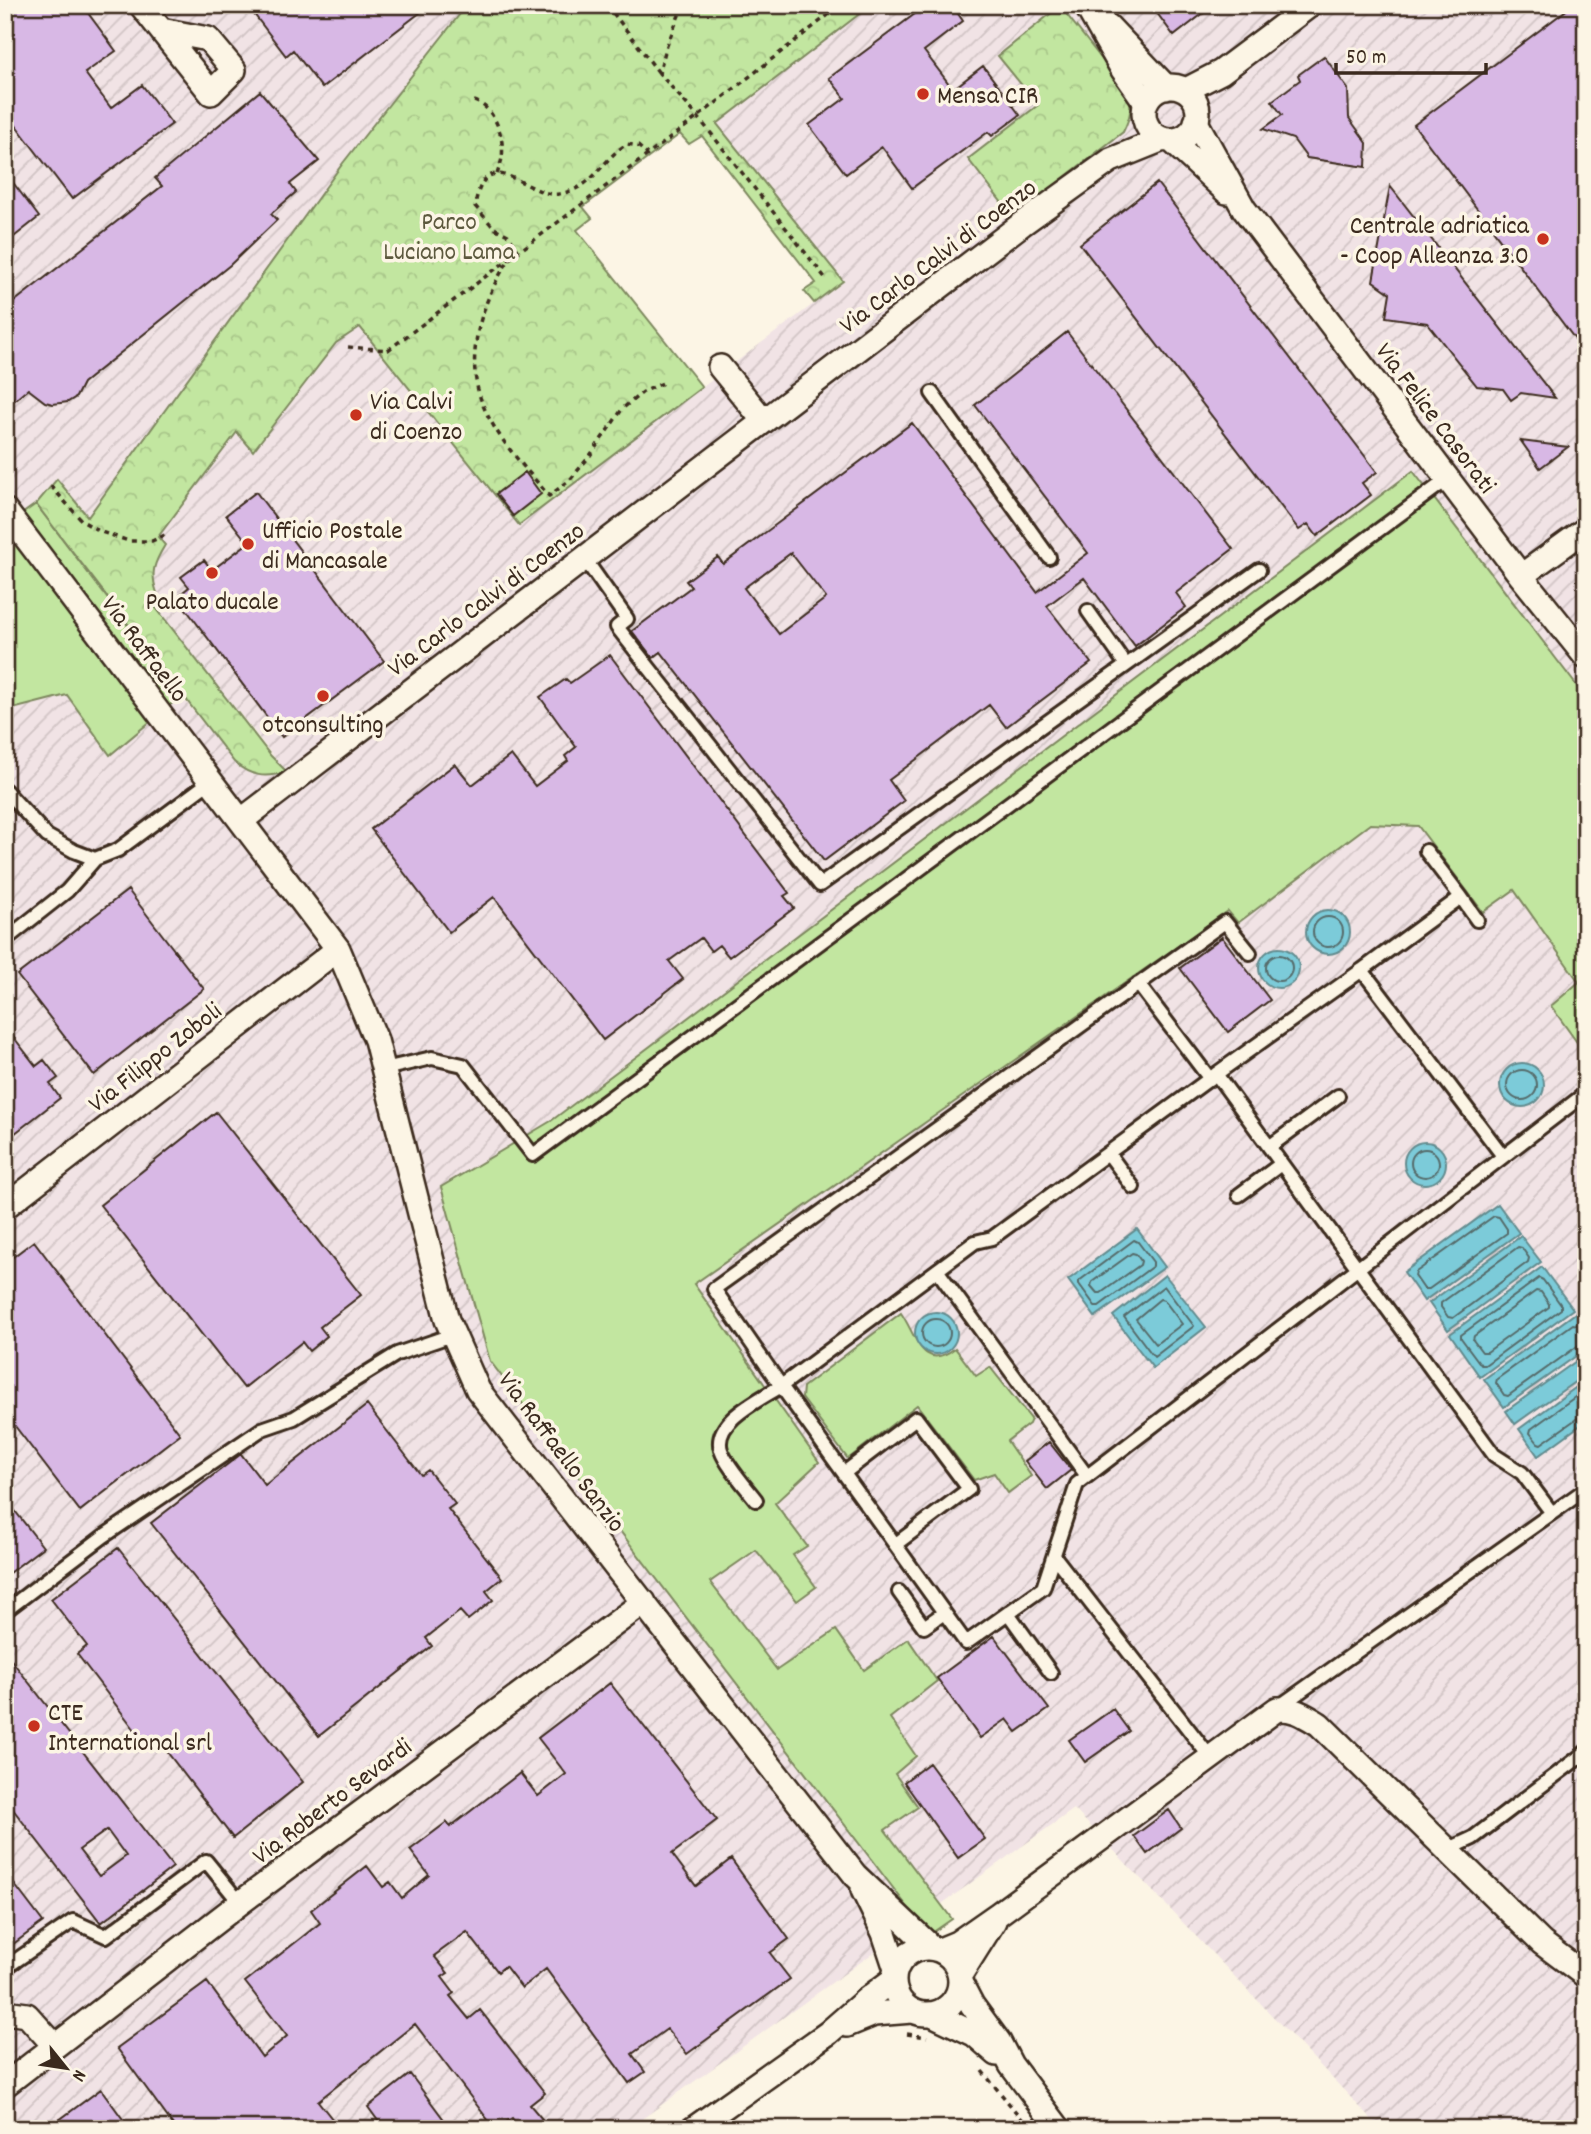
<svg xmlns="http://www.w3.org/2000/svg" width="1591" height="2134" font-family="Dekko,sans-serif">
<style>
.industrial{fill:url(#industrial-furrows);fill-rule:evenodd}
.green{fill:#c2e6a0;stroke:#7e885f;stroke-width:2}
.park{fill:url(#park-crowns);stroke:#7e885f;stroke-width:2}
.water{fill:#7ccbd9;stroke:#628b8e;stroke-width:2}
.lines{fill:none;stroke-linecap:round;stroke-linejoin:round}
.shore{stroke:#556a69;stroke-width:2}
.building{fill:#d8b8e5;stroke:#3b2a1e;stroke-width:2;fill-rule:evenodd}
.lane-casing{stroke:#3b2a1e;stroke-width:18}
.street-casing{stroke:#3b2a1e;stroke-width:28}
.path{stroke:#3b2a1e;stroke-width:3.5;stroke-dasharray:5 5;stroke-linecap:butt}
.lane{stroke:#fcf5e5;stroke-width:12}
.street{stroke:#fcf5e5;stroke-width:23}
.poi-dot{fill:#c8321e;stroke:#fcf5e5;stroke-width:2.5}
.labels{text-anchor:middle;stroke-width:7;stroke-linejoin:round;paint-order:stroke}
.poi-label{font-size:26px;fill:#3b2a1e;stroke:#fcf5e5;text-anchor:start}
.park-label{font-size:26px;fill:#5d593e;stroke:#fcf5e5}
.street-label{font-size:26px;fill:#3b2a1e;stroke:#fcf5e5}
</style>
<defs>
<pattern id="industrial-furrows" width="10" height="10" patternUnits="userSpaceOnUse" patternTransform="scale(1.75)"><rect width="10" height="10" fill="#f1e3e5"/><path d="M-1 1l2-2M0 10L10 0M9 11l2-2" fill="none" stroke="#d0c3c4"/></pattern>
<pattern id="park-crowns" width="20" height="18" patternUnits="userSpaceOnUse" patternTransform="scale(1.75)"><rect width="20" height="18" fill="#c2e6a0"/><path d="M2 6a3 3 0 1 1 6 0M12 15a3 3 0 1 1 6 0" fill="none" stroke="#a8c589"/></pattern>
</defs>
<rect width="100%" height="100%" fill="#fcf5e5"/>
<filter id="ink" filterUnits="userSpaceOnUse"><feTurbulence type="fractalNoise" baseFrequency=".0143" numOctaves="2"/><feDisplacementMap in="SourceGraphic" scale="14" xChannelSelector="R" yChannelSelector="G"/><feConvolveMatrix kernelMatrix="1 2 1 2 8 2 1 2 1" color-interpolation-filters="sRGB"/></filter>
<g filter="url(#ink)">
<path class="industrial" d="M5,5h462l-124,158 -255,355 -31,-39 -21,25 -31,22z
M871,5h715v2124h-205l-307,-320 -446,320h-623v-1418l62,-16 43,60 71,-59 53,66 37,14 15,-4 -137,-173 8,-6 -4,-11 -1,-16 13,-21 -7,-8 42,-57 37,-49 17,19 82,-107 24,-17 159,199 325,-244 -127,-157zM1038,105l92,15 -7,12 -110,84 -44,-57z"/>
<path class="green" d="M1413,471l173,227v357l-35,-49 28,-24 -65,-92 -31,22 -65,-86 -48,-2 -132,99 -10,-12 -534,373 125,178 -44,41 32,43 -14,9 23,32 -19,14 -41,-51 -46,32 67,88 59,-40 28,40 44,-31 29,42 -47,37 26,38 -21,18 23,33 -33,23 67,89 -23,16 -439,-574 -49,-174 110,-66z
M36,504l145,192 -71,59 -43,-60 -62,16v-185z
M901,1313c15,21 21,61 54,35l21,28 14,-9 41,52 -2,5 -22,17 24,35 -23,17 -14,-20 -20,7 -57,-75 -69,54 -46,-61 1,-11z"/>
<path class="park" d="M467,5h404l-154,119 126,157 -29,22 -10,-12 12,-8 -114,-147 -13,8 -9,-10 -97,73 9,11 -15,12 125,157 -183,138 -159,-198 -24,16 -83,108 -16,-19 -79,105 7,8c-11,18 -15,28 -8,48l-7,7 121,156 16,16c-22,6 -36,5 -53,-10l-198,-258 21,-25 31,38 255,-354z
M1060,6l69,88c3,15 1,24 -6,38l-110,85 -45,-58 70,-54 -40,-49z"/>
<path class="water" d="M1306 932a22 22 0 1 1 44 0a22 22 0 1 1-44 0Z
M1259 968a20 20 0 1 1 40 0a20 20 0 1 1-40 0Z
M1500 1085a22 22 0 1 1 44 0a22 22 0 1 1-44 0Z
M1404 1163a21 21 0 1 1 42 0a21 21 0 1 1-42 0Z
M1498,1204l21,29 -95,68 -20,-29z
M1137,1229l28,38 -70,50 -27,-37z
M1521,1236l20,26 -93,68 -19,-27z
M1542,1267l31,42 -93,68 -30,-43z
M1165,1275l41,52 -53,41 -40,-52z
M915 1333a21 21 0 1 1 42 0a21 21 0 1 1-42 0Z
M1577,1312l9,12v25l-82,58 -20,-28z
M1586,1354v20l-71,50 -9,-13z
M1586,1380v41l-48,35 -19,-27z"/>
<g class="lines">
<path class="shore" d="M1313 932a15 15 0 1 1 30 0a15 15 0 1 1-30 0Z
M1266 968a13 13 0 1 1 26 0a13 13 0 1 1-26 0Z
M1507 1085a15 15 0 1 1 30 0a15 15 0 1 1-30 0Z
M1411 1163a14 14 0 1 1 28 0a14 14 0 1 1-28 0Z
M1494,1216l5,1 8,12v4l-78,56h-5l-9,-13 1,-4z
M1134,1240l4,2 15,20v4l-54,40h-4l-16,-22v-3z
M1518,1247l4,1 7,10 -1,4 -75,56 -5,-1 -7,-10v-4z
M1132,1253l4,1 5,7 -1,4 -39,28h-4l-6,-7 1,-4z
M1539,1278l4,2 18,25v4l-76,56h-4l-20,-27v-3z
M1164,1286l30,40 -40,31 -30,-40z
M1536,1291l5,1 8,12v3l-62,45h-5l-9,-12 1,-4z
M1160,1299l4,1 18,24 -26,20 -20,-25z
M922 1333a14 14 0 1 1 28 0a14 14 0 1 1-28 0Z
M1586,1327l-13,-3 -76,55 -1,4 8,12 4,1 71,-51 7,-1
M1586,1389l-55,40 -1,4 8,10 3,1 38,-27 7,-1"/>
</g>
<path class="building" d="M5,5h77l34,46 -31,22 26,35 31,-23 30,39 -100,75 -67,-88z
M247,5h183l-108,83 -29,-38 -7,6z
M927,5h25l11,16 -39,30 29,38 30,-23 37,49 -28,21 -4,-4 -76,56 -30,-41 -36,27 -37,-49 36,-27 -16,-20z
M1151,5h63l-40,31z
M1573,5h13v349l-172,-229z
M1324,56l24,33 1,29 18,25 -1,24 -59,-9 -14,-19 -30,-10 19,-14 -10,-14 28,-21 -2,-5z
M260,91l59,70 -29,23 6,8 -25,22 6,6 -47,45 -147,118 -7,14 -8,5 -15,2 -8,-2 -17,-13 -13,11 -10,-10v-81l157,-123 -7,-8z
M5,172l34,45 -34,27z
M1157,183l220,289 -15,11 9,12 -54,41 -9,-12 -9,6 -219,-286z
M1390,186l165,212 -34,-5 -10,7 -8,-11 -26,-3 -50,-63 -41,-6 4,-24 -17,-12z
M1067,332l166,217 -57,44 10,14 -51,39 -51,-68 -37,28 44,57 -85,64 -17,-22 -100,75 15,21 -80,60 -163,-209 -8,6 -21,-27 59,-44 -5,-6 32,-24 5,7 189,-141 125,169 51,-39 -113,-148zM791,553l35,45 -47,36 -35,-46z
M1521,441l47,6 -28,21z
M525,472l16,22 -28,22 -17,-22z
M256,492l128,169 -102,76 -105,-140 12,-10 -8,-10 23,-17 8,10 36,-27 -22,-28z
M610,655l179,238 -5,3 10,12 -65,49 -10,-12 -8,6 -10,-13 -32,23 14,18 -80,61 -109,-143 -45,35 -78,-103 84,-65 17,21 39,-30 24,31 33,-25 -3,-5 11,-9 -36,-50 26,-18 4,4z
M128,890l76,99 -110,86 -77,-100z
M1222,937l48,63 -42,32 -48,-64z
M5,1026l31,40 8,-6 14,18 -8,6 10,14 -55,43z
M216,1112l145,183 -41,32 7,9 -18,15 -7,-9 -58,46 -144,-183z
M34,1241l146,193 -100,77 -75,-98v-150z
M367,1405l54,70 7,-5 27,34 -7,5 54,69 -16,13 7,9 -25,20 -8,-9 -34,27 6,8 -113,90 -168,-213 90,-69 24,31z
M1049,1442l22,28 -24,19 -22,-28z
M5,1498l38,49 -38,29z
M118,1548l185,234 -70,56 -72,-94 -10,7 -74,-97 10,-8 -36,-47z
M994,1636l55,73 -32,23 -10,-13 -27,19 -43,-60z
M5,1652l168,215 -72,56 -96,-124zM107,1830l19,26 -27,20 -20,-26z
M610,1683l107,137 -45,34 24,32 35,-27 58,80 -19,14 20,26 -103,75 -20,-25 -35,25 13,18 -16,11 -83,-114 -24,19 -17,-22 -7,6 -31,-40 -33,24 14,17 -6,4 12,16 -4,3 19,23 11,-9 65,83 -15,12 12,14 -12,10h-10l-8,-11 -17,11 -80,-105 -97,77 22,28h-164l-59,-81 90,-66 55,75 25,-21 -42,-54 75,-59 -9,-13 56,-44 16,21 7,-5 12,16 27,-23 -19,-25 37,-28 3,5 70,-54 18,23 28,-22 -28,-36z
M1113,1709l16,22 -44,31 -16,-22z
M929,1763l56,76 -27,19 -54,-76z
M1169,1810l12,18 -34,26 -13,-18z
M5,1872l38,50 -38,28z
M410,2074l41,55h-67l-16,-22z
M101,2089l29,40h-83z"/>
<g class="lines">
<g class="lane-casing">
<path id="lane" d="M932,393l117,164
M584,558l43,61 -10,8 203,258 439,-315
M1088,611l38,54
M5,790l42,46 27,15 21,8
M1461,897l16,23
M5,940l62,-49 28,-32 23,-9 94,-70
M1362,970l99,-73 -35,-46
M1138,984l72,95
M384,1069l48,-11 31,7 70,90 916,-677
M1216,1074l146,-104 141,186
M1269,1147l69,-51
M1108,1153l25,34
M1239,1195l42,-31
M937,1270l150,206
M844,1473l72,-55 53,71 -73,55
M756,1500c-10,-13 -30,-35 -35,-50 -9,-29 40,-51 60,-64l-67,-97 511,-367 25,31
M1552,1513l-30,-40 -28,-18 -278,-381 -224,164 -17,4 -194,144 185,257 77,-55 34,-104 509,-391
M1054,1556l156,201
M899,1592l25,35 20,-14
M5,1611l99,-75 158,-107 32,-11 103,-64 55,-19
M1008,1613l43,60
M1277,1708l309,-219
M1447,1850l26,-12 113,-86
M5,1968l68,-47 33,15 100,-75 34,42"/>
</g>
<g class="street-casing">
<path id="street" d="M141,5l70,88 23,-23 -26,-31 -47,-9
M1086,5l37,65 23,33
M1108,26l58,61
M1144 113a27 27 0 1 1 54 0a27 27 0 1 1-54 0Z
M1186,90l35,-18 89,-67
M1196,122l48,87 277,367 65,81
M1171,140l56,52
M720,367l44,54
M5,510l333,439 38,91 71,280 31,70 377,485 77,73
M1521,576l65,-47
M242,820l780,-596 89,-64 52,-21
M5,1207l333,-258
M863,1890l21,43 12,36
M894 1981a33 33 0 1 1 66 0a33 33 0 1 1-66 0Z
M940,1950l17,-7 40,-28 280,-206c17,-1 27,6 42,15l223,219 44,33
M960,1975l34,-54
M961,1984l11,21 27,37 12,23 48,64
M5,2012l22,3 27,30
M932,2014l42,20 23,20
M847,2025l27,-11 38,-3
M5,2085l235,-182 404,-301
M693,2129l135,-96 39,-34 27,-20"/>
</g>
<path class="path" d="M607,5l52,68
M683,5l-17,43 -7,25 39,44 129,163
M765,5h11
M474,101c21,6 31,37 28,57 -1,6 -4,12 -5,17
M519,252l-11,-17 -14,-7 -19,-22c10,-67 55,-7 84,-12 38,-7 40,-33 68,-50l11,2 9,8
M507,263c-23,35 -40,84 -29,127 10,40 45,75 71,106l20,-15 20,-24 34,-49 20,-16 22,-10
M348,347l40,3 310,-233 143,-112
M51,486l31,35 19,11 28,9h23l13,-6
M907,2034l20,3
M982,2071l48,58"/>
<use href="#lane" class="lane"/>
<use href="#street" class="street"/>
</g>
</g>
<g class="poi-dot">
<circle cx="923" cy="94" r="7"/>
<circle cx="1543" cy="239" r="7"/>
<circle cx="356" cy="415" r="7"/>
<circle cx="248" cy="544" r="7"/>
<circle cx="212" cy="573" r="7"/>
<circle cx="323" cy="696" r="7"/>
<circle cx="34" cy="1726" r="7"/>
</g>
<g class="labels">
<g class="poi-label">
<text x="937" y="103">Mensa CIR</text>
<text x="1529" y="233" text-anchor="end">Centrale adriatica<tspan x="1529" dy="30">- Coop Alleanza 3.0</tspan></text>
<text x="370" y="409">Via Calvi<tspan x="370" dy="30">di Coenzo</tspan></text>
<text x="262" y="538">Ufficio Postale<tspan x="262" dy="30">di Mancasale</tspan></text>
<text x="212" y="609" text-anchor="middle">Palato ducale</text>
<text x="323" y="732" text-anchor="middle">otconsulting</text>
<text x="48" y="1720">CTE<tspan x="48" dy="30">International srl</tspan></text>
</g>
<g class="park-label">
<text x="449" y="229">Parco<tspan x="449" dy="30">Luciano Lama</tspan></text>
</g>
<g class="street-label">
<text transform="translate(937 255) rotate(-37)" y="9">Via Carlo Calvi di Coenzo</text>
<text transform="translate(1437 417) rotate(53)" y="9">Via Felice Casorati</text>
<text transform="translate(485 598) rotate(-37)" y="9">Via Carlo Calvi di Coenzo</text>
<text transform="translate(146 648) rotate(53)" y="9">Via Raffaello</text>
<text transform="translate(154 1056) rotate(-38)" y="9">Via Filippo Zoboli</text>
<text transform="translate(563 1451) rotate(53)" y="9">Via Raffaello Sanzio</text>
<text transform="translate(331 1800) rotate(-37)" y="9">Via Roberto Sevardi</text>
</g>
</g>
<rect width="1591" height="2134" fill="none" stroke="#fcf5e5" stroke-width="28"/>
<rect x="14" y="14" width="1563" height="2106" fill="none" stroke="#3b2a1e" stroke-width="2.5" filter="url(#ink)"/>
<g transform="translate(66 2068) rotate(120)" stroke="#fcf5e5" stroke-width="5" paint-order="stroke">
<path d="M0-5L12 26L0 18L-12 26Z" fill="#3b2a1e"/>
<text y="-10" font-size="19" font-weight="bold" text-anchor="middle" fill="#3b2a1e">N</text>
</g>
<path d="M1336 63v10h150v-10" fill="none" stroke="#3b2a1e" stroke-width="3.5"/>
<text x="1346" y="63" font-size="21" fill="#3b2a1e" stroke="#fcf5e5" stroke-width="5" paint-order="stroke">50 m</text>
</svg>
